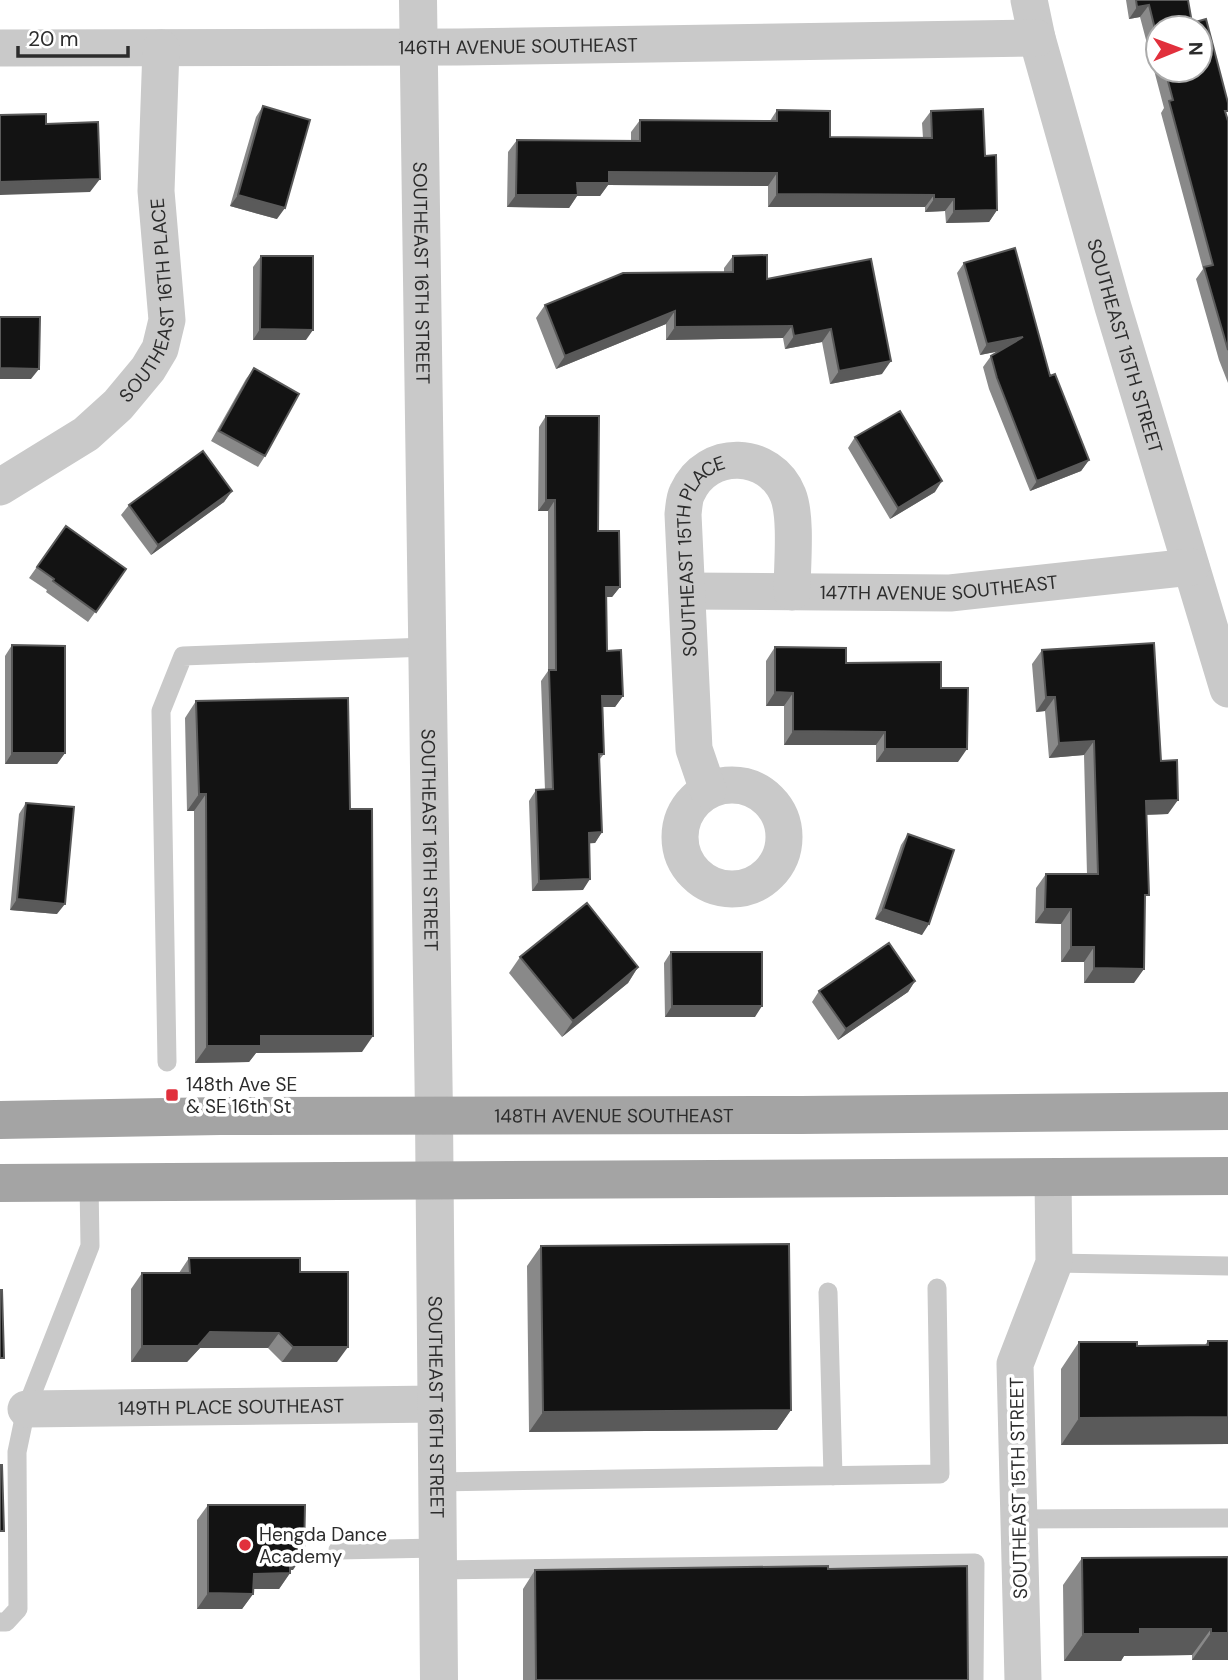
<svg xmlns="http://www.w3.org/2000/svg" width="1228" height="1680" font-family="'DM Sans',sans-serif">
<style>
.lines{fill:none;stroke-linecap:round;stroke-linejoin:round}
.service{stroke:#c9c9c9;stroke-width:19}
.minor{stroke:#c9c9c9;stroke-width:37}
.tertiary{stroke:#c9c9c9;stroke-width:38}
.primary{stroke:#a4a4a4;stroke-width:38}
.wall{fill:#898989;fill-rule:evenodd}
.shaded-wall{fill:#5a5a5a}
.building{fill:#131313;stroke:#5a5a5a;stroke-width:2}
.poi-dot{fill:#e1303c;stroke:#fff;stroke-width:2.5}
.labels{text-anchor:middle;stroke-width:7;stroke-linejoin:round;paint-order:stroke}
.street-label{font-size:19px;fill:#2c2c2c;stroke:#fff}
.poi-label{font-size:19px;fill:#2c2c2c;stroke:#fff;text-anchor:start}
</style>
<rect width="100%" height="100%" fill="#fff"/>
<g class="lines">
<path class="service" d="M167,1062l-6,-351 22,-55 244,-9
M1054,1263l174,3
M828,1292l5,184
M437,1482l503,-8 -3,-186
M1019,1519l209,-1
M338,1550l99,-2
M437,1570l538,-7 -1,117
M0,1622h6l12,-13 -1,-157 9,-43 64,-163 -1,-64"/>
<g class="minor">
<path id="s1" d="M1029,0l8,38 76,269 115,382"/>
<path id="s2" d="M0,48l459,-1 578,-9"/>
<path id="s3" d="M0,487l86,-53 32,-29 30,-36 12,-20 7,-29 -11,-129 5,-143"/>
<path id="s4" d="M687,591l263,2 241,-26"/>
<circle cx="732" cy="837" r="52"/>
<path id="s5" d="M708,790l-14,-41 -11,-235c1,-7 1,-15 4,-21 20,-45 83,-43 101,2 9,22 4,72 4,97"/>
<path id="s6" d="M26,1409l410,-5"/>
<path d="M1023,1680l-8,-316 39,-101 -1,-85"/>
</g>
<path class="tertiary" id="s7" d="M418,0l16,1116 5,564"/>
<g class="primary">
<path id="s8" d="M0,1120l220,-4 581,-1 427,-4"/>
<path d="M0,1183l1228,-7"/>
</g>
</g>
<path class="wall" d="M1126,0h62l4,23 36,98v262l-9,-23 -23,-81 7,-10 -42,-156 3,-5 -24,-91 -11,2zM1158,28l42,42h-42z
M263,106l14,113 -47,-13 26,-89z
M777,110l53,27 93,1 -1,-15 9,-12 54,45 12,54 -8,12 -43,1 -1,-12 -20,1v-5h-157v-21l-160,-1 -8,11h-23l-8,12 -62,-1 1,-55 9,-12 114,1v-9l9,-12 130,1z
M261,256l45,84h-53v-73z
M733,256l34,23 104,-20 11,115 -52,10 -8,-42 -37,7 -2,-11 -117,2v-16l-110,45 -20,-51 9,-13 179,-33v-4z
M964,263l86,113 39,84 -8,11 -51,20 -41,-102 -6,-22 8,-11 9,-5 -20,4 -23,-82z
M254,368l11,88 -7,11 -47,-26 35,-62z
M546,416l52,115 22,56 -8,10h-6l1,54 16,45 -8,11h-12l1,47 -5,6 3,72 -7,11h-6l-6,47 -51,1 -3,-90 7,-11h9l-4,-109 7,-10v-160h-10l1,-84z
M855,437l80,55 -45,27 -42,-71z
M232,491l-8,11 -73,53 -30,-40 8,-10z
M66,526l60,43 -38,53 -42,-30 1,-2 -18,-12z
M12,645l53,108 -8,11h-52v-108z
M775,647l71,16 95,25 17,74h-82v-17h-92v-39h-18v-45z
M1042,650l119,111 7,53 -21,1 -2,86 -11,82h-50v-21h-23v-38l-26,-1 1,-35 10,-14h41l-3,-119 -35,3 -4,-47 -9,1 -4,-48z
M196,701l154,108 12,243 -106,1 -7,9 -54,1 -1,-252h-7l-2,-93z
M26,803l31,111 -47,-4 9,-96z
M908,834l14,101 -47,-16 26,-74z
M671,952l84,65h-90l-1,-54z
M520,957l118,10 -10,16 -66,54 -53,-64z
M915,981l-7,11 -70,48 -26,-38 7,-11z
M541,1246l250,164 -14,20 -248,2 -2,-166z
M189,1258l111,14 37,90h-55l-14,-14h-68l-13,14h-56v-73l11,-16h37z
M1208,1341h20v103l-167,1v-76l18,-27 58,4 68,-1z
M208,1505l85,65h-3v3l-11,16h-26v5l-11,15h-45v-89z
M1228,1557v103h-36v-5l-68,1 -3,5h-57l-1,-76 19,-27z
M828,1569l140,111h-445v-91l12,-19z"/>
<path class="shaded-wall" d="M1149,5l-9,12 -11,2 8,-12z
M609,172l168,1 -9,13 -160,-1 -8,11h-23l-8,12 -62,-1 9,-12 61,-12z
M100,179l-10,13 -90,3v-13z
M777,194l157,1 -9,12h-157z
M238,195l47,13 -8,11 -47,-13z
M934,199h20l-9,12 -20,1z
M997,210l-8,12 -43,1 8,-12z
M675,311l-9,13 -110,45 9,-13z
M792,326l-9,12 -117,2 9,-13z
M260,329l53,1 -7,10h-53z
M831,329l-9,13 -37,7 9,-13z
M1023,337l-8,11 -35,7 7,-11z
M891,361l-9,13 -52,10 9,-13z
M0,368l39,1 -8,10h-31z
M1089,460l-8,11 -51,20 7,-10z
M942,481l-7,11 -45,27 8,-11z
M232,491l-8,11 -73,53 7,-10z
M546,500h9l-7,11h-10z
M606,587h14l-8,10h-13z
M775,692l18,1 -9,13h-18z
M602,696h21l-8,11h-20z
M1046,697h9l-10,14 -9,1z
M793,731l92,1 -9,13h-92z
M1094,741l-10,14 -35,3 10,-15z
M885,749h82l-9,13h-82z
M12,753h53l-8,11h-52z
M199,794h7l-12,17h-7z
M1178,800l-10,14 -32,1 10,-14z
M602,832l-7,11 -14,1 8,-11z
M590,879l-7,11 -51,1 7,-10z
M17,899l48,5 -8,10 -47,-4z
M883,909l46,15 -7,11 -47,-16z
M1045,909h26l-10,15 -26,-1z
M1071,947h23l-10,15h-23z
M638,967l-10,16 -66,54 11,-16z
M1094,968l50,1 -10,14h-50z
M915,981l-7,11 -70,48 8,-11z
M672,1006h90l-7,11h-90z
M261,1036h112l-11,16 -106,1 -7,9 -54,1 12,-17z
M210,1332l69,1 -11,15h-68l-13,14h-56l11,-16z
M293,1347h55l-11,15h-55z
M791,1410l-14,20 -248,2 14,-20z
M1228,1417v27l-167,1 18,-27z
M290,1554h14l-11,16h-14z
M290,1573l-11,16h-36l11,-15z
M208,1593l45,1 -11,15h-45z
M1140,1629h71l-19,26 -68,1 -3,5h-57l19,-27z
M1211,1633h17v27h-36z"/>
<path class="building" d="M1136,0h52l4,23 14,-4 22,84v8h-3l3,10v229l-24,-83 9,-2 -44,-164 4,-1 -8,-30h35v-42h-42v13l-9,-36 -12,2z
M263,106l47,14 -25,88 -47,-13z
M983,109l2,47 11,-1 1,55 -43,1v-12h-20v-4l-157,-1v-21l-168,-1v11h-32l1,12h-62l1,-55 123,1v-21l137,1v-11l53,1v26l102,1 -1,-27z
M46,114v10l52,-2 2,57 -100,3v-67z
M1015,248l35,128 5,-2 34,86 -52,21 -40,-103 -6,-22 32,-19 -36,7 -23,-81z
M767,255v24l104,-20 20,102 -52,10 -8,-42 -37,7 -2,-10 -117,1v-16l-110,45 -20,-51 78,-32 110,-1v-16z
M261,256h52v74l-53,-1z
M0,317h40l-1,52 -39,-1z
M254,368l45,26 -34,62 -46,-25z
M900,411l42,70 -44,27 -43,-71z
M546,416h53l-1,115h21l1,56h-14l1,64 14,-1 2,46h-21l2,58h-5l3,78 -13,1 1,46 -51,2 -3,-91 17,-1 -4,-119h7l-1,-170h-9z
M203,451l29,40 -74,54 -29,-40z
M66,526l60,43 -30,43 -43,-31 1,-2 -17,-12z
M1154,643l7,118 16,-1 1,40 -32,1 3,94h-4l-1,74 -50,-1v-21h-23v-38h-26l1,-35h52l-4,-133 -35,2 -4,-46h-9l-4,-47z
M12,645l53,1v107h-53z
M775,647l71,1v15l95,-1v26h27l-1,61h-82v-17l-92,-1v-38l-18,-1z
M348,698l2,111h22l1,227h-112v10h-54l-1,-252h-7l-3,-93z
M26,803l48,4 -9,97 -48,-5z
M908,834l46,16 -25,74 -46,-15z
M587,903l51,64 -65,54 -53,-64z
M889,943l26,38 -69,48 -27,-38z
M671,952h91v54h-90z
M789,1244l2,166 -248,2 -2,-166z
M189,1258h111v14h48v75h-55l-14,-14 -69,-1 -12,14h-56v-73h48z
M0,1290h2l2,68h-4z
M1208,1341h20v76l-149,1v-76h58v4l71,-1z
M0,1465h2l2,66h-4z
M208,1505h97l-1,49h-14v19l-36,1 -1,20 -45,-1z
M1228,1557v76h-17v-4h-71v5h-57l-1,-76z
M828,1566v3l139,-3 1,114h-432l-1,-110z"/>
<g class="poi-dot">
<rect x="165" y="1088" width="14" height="14" rx="3.5"/>
<circle cx="245" cy="1545" r="7"/>
</g>
<g class="labels">
<g class="street-label">
<text dy="7" stroke="none"><textPath href="#s2" startOffset="518">146TH AVENUE SOUTHEAST</textPath></text>
<text dy="7" stroke="none"><textPath href="#s7" startOffset="273">SOUTHEAST 16TH STREET</textPath></text>
<text dy="7" stroke="none"><textPath href="#s3" startOffset="259">SOUTHEAST 16TH PLACE</textPath></text>
<text dy="7" stroke="none"><textPath href="#s1" startOffset="359">SOUTHEAST 15TH STREET</textPath></text>
<text dy="7" stroke="none"><textPath href="#s5" startOffset="243">SOUTHEAST 15TH PLACE</textPath></text>
<text dy="7" stroke="none"><textPath href="#s4" startOffset="252">147TH AVENUE SOUTHEAST</textPath></text>
<text dy="7" stroke="none"><textPath href="#s7" startOffset="840">SOUTHEAST 16TH STREET</textPath></text>
<text dy="7" stroke="none"><textPath href="#s8" startOffset="614">148TH AVENUE SOUTHEAST</textPath></text>
<text dy="7" stroke="none"><textPath href="#s6" startOffset="205">149TH PLACE SOUTHEAST</textPath></text>
<text dy="7" stroke="none"><textPath href="#s7" startOffset="1407">SOUTHEAST 16TH STREET</textPath></text>
<text transform="translate(1018 1488) rotate(-91)" y="7">SOUTHEAST 15TH STREET</text>
</g>
<g class="poi-label">
<text x="186" y="1091">148th Ave SE<tspan x="186" dy="22">&amp; SE 16th St</tspan></text>
<text x="259" y="1541">Hengda Dance<tspan x="259" dy="22">Academy</tspan></text>
</g>
</g>
<g transform="translate(1179 49) rotate(89)"><circle r="33" fill="#ffffff" stroke="#ababab" stroke-width="2"/>
<path d="M0-5L12 26L0 18L-12 26Z" fill="#e1303c"/>
<text y="-10" font-size="19" font-weight="bold" text-anchor="middle" fill="#2c2c2c">N</text>
</g>
<path d="M18 46v10h110v-10" fill="none" stroke="#2c2c2c" stroke-width="3.5"/>
<text x="28" y="46" font-size="21" fill="#2c2c2c" stroke="#ffffff" stroke-width="5" paint-order="stroke">20 m</text>
</svg>
